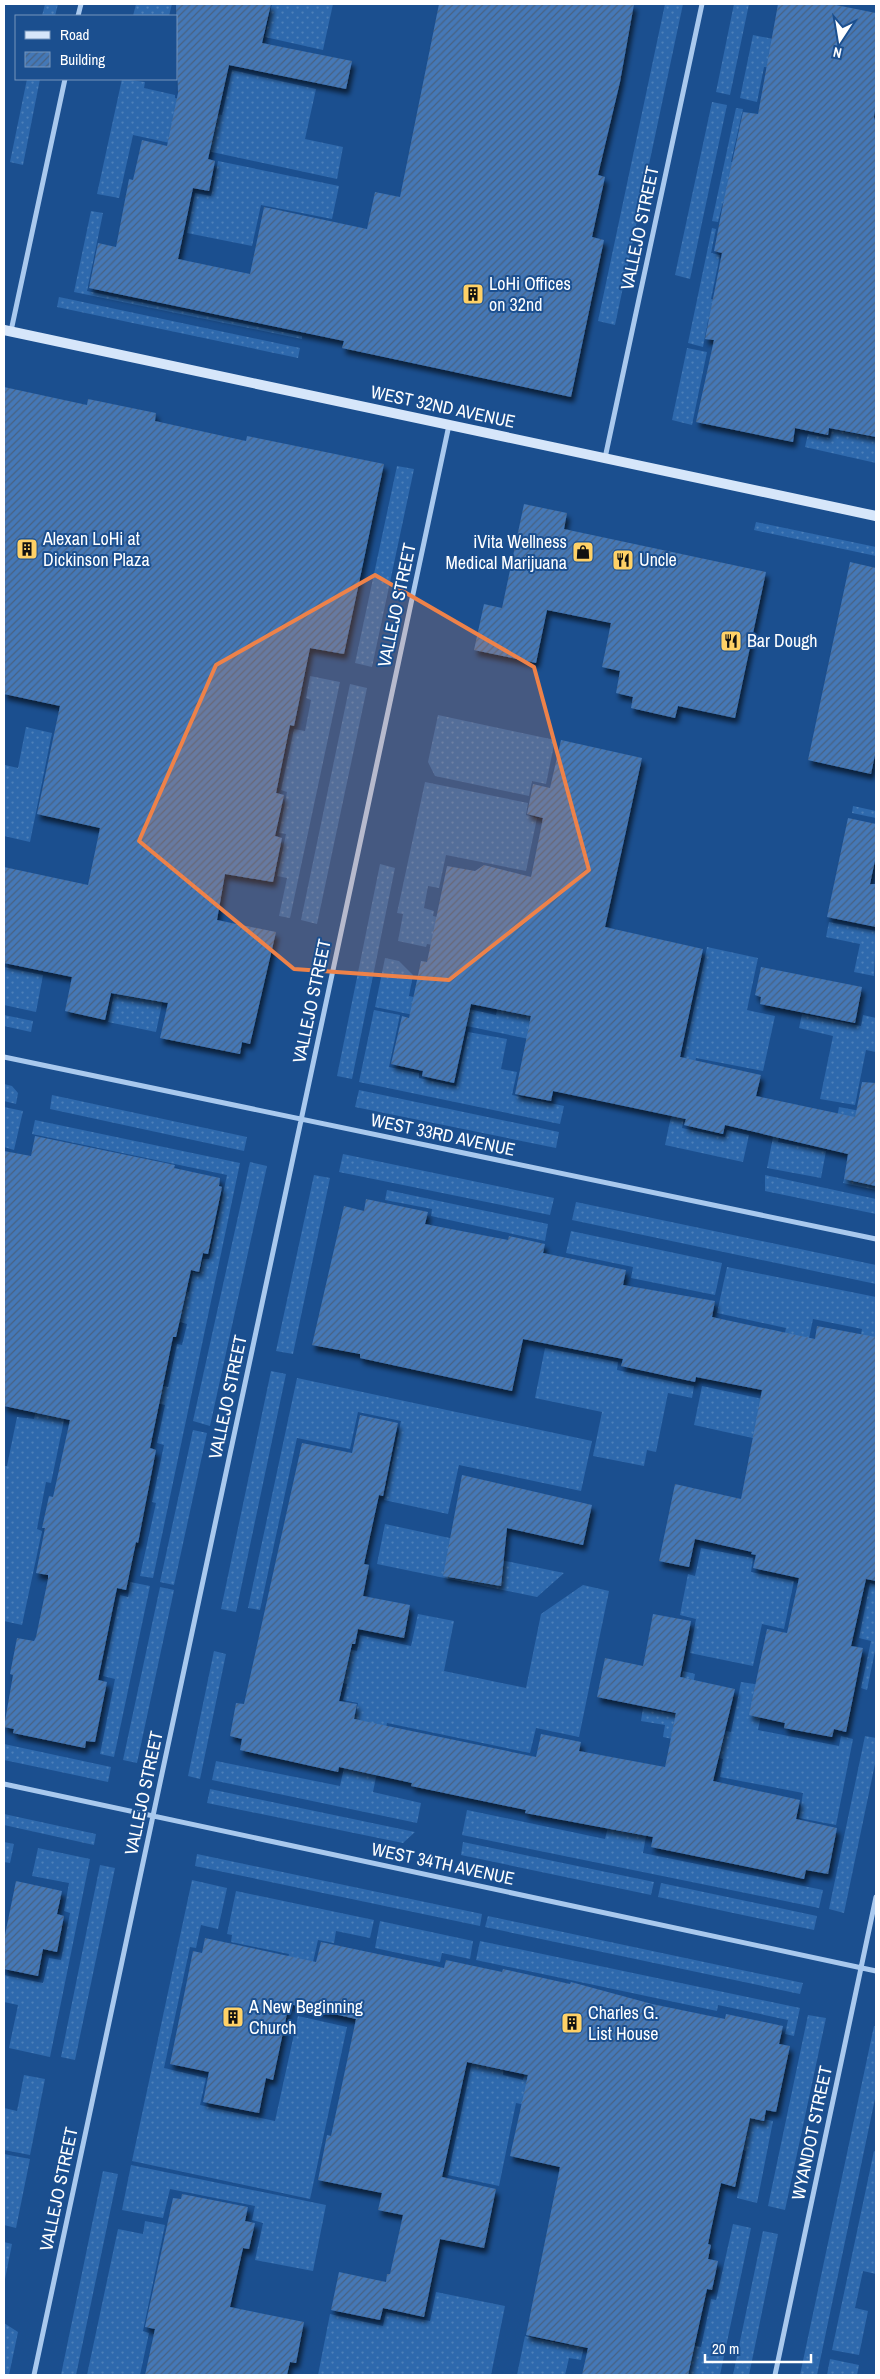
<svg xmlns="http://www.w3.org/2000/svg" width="880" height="2379" font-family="'Archivo Narrow',sans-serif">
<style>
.grass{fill:url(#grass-dots)}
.building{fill:url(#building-hatch);filter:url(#shadow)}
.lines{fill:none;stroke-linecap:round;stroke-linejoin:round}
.street{stroke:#a9c9ee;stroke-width:5}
.secondary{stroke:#d6e6fa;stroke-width:10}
.marked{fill:#ee8249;fill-opacity:0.2;stroke:#ee8249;stroke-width:4;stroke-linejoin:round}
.labels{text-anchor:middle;stroke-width:4;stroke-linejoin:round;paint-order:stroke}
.street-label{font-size:18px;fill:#fff;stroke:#1b4f8f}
.poi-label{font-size:18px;fill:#fff;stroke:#1b4f8f;text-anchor:start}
</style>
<defs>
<pattern id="grass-dots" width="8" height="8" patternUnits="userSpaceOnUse" patternTransform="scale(1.25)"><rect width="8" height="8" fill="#2e69ad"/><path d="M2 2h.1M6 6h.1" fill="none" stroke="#4d80b9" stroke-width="1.8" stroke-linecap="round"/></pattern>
<pattern id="building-hatch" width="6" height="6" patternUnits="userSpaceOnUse" patternTransform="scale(1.25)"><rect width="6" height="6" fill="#4478b7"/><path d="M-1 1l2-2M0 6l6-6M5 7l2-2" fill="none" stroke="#486282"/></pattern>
<filter id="shadow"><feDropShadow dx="3" dy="5.5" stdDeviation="2.5" flood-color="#0009"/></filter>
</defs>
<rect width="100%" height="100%" fill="#1b4f8f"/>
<path class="grass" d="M45,4h13l-3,12h-13z
M136,4h36l-3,12h-36z
M272,4h61l-10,46 -58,-13z
M665,4h18l-68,321 -17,-4z
M734,4h15l-19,91 -14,-3z
M753,35l123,24v18l-112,-10 -7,35 -17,-4z
M232,70l84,19 -11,50 38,8 -6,32 -204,-44 -14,63 -22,-4 25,-115 23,3 -1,6 31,7v3l8,2 -1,6 40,9z
M27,79h13l-17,86 -13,-3z
M712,102l15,3 -37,174 -15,-4z
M736,108l7,1 -12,53 7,2 -9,39 -6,-1 -5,20 -6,-1z
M218,161l121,25 -7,33 -71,-14 -9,41 -65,-13 8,-40 16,3z
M91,211l12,2 -16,78 215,45v3l-228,-47z
M712,228l4,1 -5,24 9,2 -9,44 7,2 -10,20 -5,26 -15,-4z
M59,297l241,51 -2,10 -241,-51z
M687,348l20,4 -15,73 -20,-5z
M832,429l44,9v25l-71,-16 3,-13 22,4z
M397,466l17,3 -42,198 -17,-4z
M756,522l120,25v9l-122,-26z
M310,676l30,6 -50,236 -11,-2 8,-38 -10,-2 9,-42 -7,-1 8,-41 -6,-2 13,-61 11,2 6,-31 -5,-2z
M350,684l17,4 -50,236 -16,-4z
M438,715l117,25 -9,44 -14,-3 -3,15 -94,-20 -7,-14z
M26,727l26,6 -22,109 -26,-6v-67l1,-4 13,3z
M425,782l103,21 -2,12 11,3 -11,53 -80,-16 -7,33 -11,-2 -4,22 10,3 -1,5 12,3 -6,27 -12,-2 -1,3 -28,-6 5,-27 -6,-1z
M853,806l23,5v7l-24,-5z
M380,864l15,4 -43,211 -15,-3z
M829,922l47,9 -2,45 -20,-4 6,-28 -34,-7z
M175,943l-19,89 -48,-10 11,-51z
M707,947l51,11 -11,52 28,6 -12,55 -67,-13 -14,70 43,9 2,-7 22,5 -6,27 -78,-17z
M544,954l-15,85 -154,-32 10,-49 14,3 14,14 -4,21 87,19 7,-31z
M4,967l39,8 -7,37 -32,-7z
M374,1010l26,5 -11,52 30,6v5l37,8 12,-54 39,7 -6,30 16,3 -5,23 52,11 -4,18 -201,-42z
M802,1014l59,12 2,-11 13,3v34l-10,-2 -11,55 -35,-6 13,-63 -34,-8z
M4,1015l29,6 -2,11 -27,-6z
M4,1084l8,2 6,7 -2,11 -12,-3z
M359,1090l200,42 -3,16 -201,-41z
M52,1095l195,42 -3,14 -194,-42z
M4,1107l19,4 -9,39 -10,-3z
M839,1107l37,7v18l-40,-9z
M35,1120l205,43 -87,415 -13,-2 16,-73 -4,-1 12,-57 -7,-2 8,-38 -28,-6 4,-18 27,6 9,-43 5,1 5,-21 -10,-3 6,-30 6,1 4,-20 7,1 3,-14h6l18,-84 -195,-41z
M774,1132l6,2 -2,8 48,9 -5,27 -54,-10z
M343,1154l211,44 -4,17 -211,-43z
M250,1162l17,4 -57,260 -17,-5z
M314,1175l16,3 -37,176 -17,-3z
M765,1175l111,24v15l-111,-23z
M844,1179l32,7v4l-33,-7z
M387,1190l161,34 -3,17 -114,-25 1,-7 -47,-9z
M576,1202l300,63v19l-304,-64z
M571,1231l151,32 -7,32 -84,-17 2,-11 -67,-14z
M67,1260l29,6 -45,217 -5,-1 -9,47 5,2 -20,94 -18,-4v-155h3l10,-49 17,2z
M727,1267l149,30v36l-17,81 -13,-3 16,-82 -49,-10 -5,24 -29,19 7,-34 -69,-15z
M545,1348l73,14 -1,8 77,16 -2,12 -24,-5 -12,59 -9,-2 -3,16 -51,-10 9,-44 -67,-14z
M271,1371l15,3 -50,238 -15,-3z
M297,1378l295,63 -11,50 -122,-26 -11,49 -64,-14 17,-79 -43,-9 -8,37 -53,-11 -37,172 -12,-2z
M702,1386l174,37v29l-72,-15 -33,5 -77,-17z
M193,1430l14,3 -33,152 -14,-3z
M385,1524l83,18 -2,11 98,20 -27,24 -160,-33z
M701,1548l52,10 -2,14 43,9 -10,48 -22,-5 -9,42 -63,-13 6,-34 -16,-4 8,-41 7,2z
M130,1582l20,4 -36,171 -14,-3 15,-75 -12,-3 17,-81 8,2z
M870,1583l6,2v61l-9,44 -6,-2 10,-47 -12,-3z
M583,1585l26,6 -30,146 -43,-9 -6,25 -143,-30 -14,69 48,11 -4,20 -205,-43 4,-19 124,25 18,-83 -15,-3 4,-16 -10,-2 7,-34 13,3 3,-16 51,11 7,-32 36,7 -10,50 82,17 15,-74z
M160,1587l14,3 -37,173 -14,-3z
M214,1651l12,3 -26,125 -12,-3z
M683,1671l12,3 -9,48 45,10 10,-50 26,4 -9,44 81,16 2,-10 12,3 -17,86 -37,-7 4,-25 -83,-16 3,-18 -8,-2 1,-9 -53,-11 2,-12 -24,-4 2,-13 31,6z
M865,1736l11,2v21l-32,154 -15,-4z
M4,1744l107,23 -3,15 -104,-22z
M210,1789l205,43 -12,11 -196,-40z
M467,1810l138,29 4,-16 38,8 -4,22 180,37 -4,18 -357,-73z
M4,1814l92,20 -2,11 -90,-20z
M4,1842l10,2 -4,19 -6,-1z
M463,1842l191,40 -3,13 -190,-40z
M38,1848l52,11 -40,198 -41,-9 9,-43 -14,-3v-27l39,8 6,-25 12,2 9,-47 -6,-2 5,-28 -37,-7z
M197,1854l285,60 -2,12 -285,-60z
M100,1865l15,3 -40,192 -14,-3z
M192,1880l35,8 -9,41 -17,-4 -5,23 -6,-1 -26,121 42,10 -6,27 75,16 23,-105 49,11 -37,172 -178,-38z
M661,1883l156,33 -3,14 -156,-33z
M236,1891l138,29 -4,18 -34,-7 -2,12 -16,-3 -7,31 -25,-5 3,-12 -58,-12 1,-7 -5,-1z
M488,1916l315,67 -3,11 -315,-67z
M380,1921l93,20 -3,18 -28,-6 -2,9 -65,-14z
M480,1941l320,67 -6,28 -9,-2 3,-14 -70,-15 -1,6 -241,-51z
M808,2015l18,3 -41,192 -17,-4z
M874,2026h2v68l-59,281h-17z
M529,2056l21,54 -34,-7 -17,83 -51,-11 24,-114 32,7 -1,7 20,5z
M24,2075l21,4 -15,76 -26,-5v-42l13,3z
M691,2104l82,17 -16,82 -20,-5 9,-47 -39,-8z
M874,2151l2,1v122l-13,-3 -8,37 13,3 -9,44 -27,-5z
M4,2154l26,5 -14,69 -12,-3z
M131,2165l195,40 -13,66 -58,-11 8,-37 -11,-3 3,-14 -85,-17 -7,29 -41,-8z
M103,2171l15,3 -42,201h-15z
M145,2221l20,4 -22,106 6,2 -9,42h-53l31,-146 25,5z
M733,2224l18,4 -31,147h-35l6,-30 10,2 10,-48 5,1z
M763,2231l15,3 -29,141h-16z
M4,2242l8,2 -8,40z
M436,2292l69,14 -14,69h-173l12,-61 53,12 3,-14 44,9z
M573,2322l15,4 -7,34 -12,-2 -4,17h-48l8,-39 43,9z
M4,2323l14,9 -9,43h-5z
M830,2359l29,6 -2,10h-30z"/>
<path class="building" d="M176,4h95l-9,39 90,18 -6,28 -117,-24 -21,94 7,2 -6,30 -16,-3 -15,71 72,15 14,-67 103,22 8,-37 25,5 39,-193h195l-14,78 -22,93 7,2 -13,60 12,3 -33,157 -229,-49 2,-7 -255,-53 9,-45 18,4 13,-68 4,1 9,-40 25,6 11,-53z
M778,4h53l45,9v91l-2,13 2,7v313l-47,-9 -1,7 -33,-7 -2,14 -97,-20 18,-82 -9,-1 17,-86 -8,-2 9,-47 20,-92 15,2z
M4,387l83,18 1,-6 68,14 -1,8 91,20 1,-5 137,28 -40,190 -34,-6 -16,78 -4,-1 -14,68 8,2 -9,41 7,2 -9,44 -48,-8 -8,46 59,12 -26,112 -8,-2 -2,12 -80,-16 8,-35 -57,-10 -6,27 -40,-9 7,-34 -68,-14v-96l84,18 12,-57 -63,-14 23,-108 -56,-12z
M524,504l43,9 -3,16 202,43 -31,146 -57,-12 -3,12 -44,-10 2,-11 -17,-4 4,-22 -18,-4 9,-44 -64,-13 -11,53 -62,-13 10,-46 18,4z
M850,562l26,6v182l-5,24 -63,-14z
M561,740l81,18 -37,169 98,22 -23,108 81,18 -5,21 99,21 7,-35 14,1v103l-32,-7 4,-25 -123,-29 -2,9 -39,-9 2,-6 -133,-28 -2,10 -36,-7 16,-78 -60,-12 -17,79 -32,-7 1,-5 -32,-7 11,-48 7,2 12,-57 6,1 20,-96 28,5 9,-6 47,12 12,-59 -16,-4 6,-30 17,4z
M848,818l28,6v32l-6,28h6v43l-49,-10z
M761,967l101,20 -7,36 -95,-19 1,-7 -6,-2z
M35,1136l140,29 -1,3 46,10 -1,8 3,1 -14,67 -5,-1 -4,19 -8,-2 -15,67h-3l-23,111 6,2 -18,93 -2,-1 -10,48 -9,-2 -19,92 9,2 -12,60 -9,-1 -1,7 -72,-15 1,-4 -10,-2 9,-52 -3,-1 7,-36 17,3 2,-4 12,-58v-4l-12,-2 9,-45h-3l7,-32 4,1 17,-77 -66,-14v-255l27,5z
M366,1199l62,13 -3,12 83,16 1,-4 36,8 -2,9 83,17 -3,15 92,16 -3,16 103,22 2,-13 59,11v244l-10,-2 -15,67 12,2 -17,84 -12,-3 -2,8 -48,-9 1,-5 -36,-8 18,-86 20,4 12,-55 -46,-10 3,-13 -5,-1 1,-2 -57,-13 -6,28 -30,-6 16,-77 66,15 21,-109 -66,-13 -1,5 -74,-16 2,-7 -100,-20 -11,52 -152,-33v-4l-48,-9 32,-139 20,5z
M360,1415l38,8 -15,73 -4,-1 -15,69 5,1 -6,31 47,9 -6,33 -46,-9 -3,15h-3l-13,57 18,3 -3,15 182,38 5,-23 40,8 -2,9 86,16 11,-54 -79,-16 8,-39 38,8 10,-52 38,7 -11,56 55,12 -22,92 87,19 -4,19 41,9 -9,46 -22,-4 -2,9 -41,-9 -112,-23 2,-10 -128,-24 1,-3 -115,-24 1,-3 -73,-16 -1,5 -98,-22 2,-11 -12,-3 6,-33 8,1 58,-261 50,10z
M462,1475l130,30 -9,40 -76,-17 -6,58 -58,-10z
M16,1881l46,10 -5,23 7,2 -7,36 -14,-3 -5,27 -34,-7v-29z
M205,1938l111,24 5,-20 123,26 2,-8 56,12 1,-3 67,15 1,-2 81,22 73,15 1,-5 57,12 -4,18 11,2 -14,66 -10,-2 -2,11 -14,-3 -15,69 -14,-4 -13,61 3,1 -3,14 10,2 -6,29 -5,-1 -19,86h-106l6,-27 -62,-13 34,-168 -50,-11 18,-81 -61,-13 -25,115 54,12 -12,59 -44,-9 -16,78 -41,-9 -3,12 -49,-10 8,-38 47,10 1,-8h3l13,-59 -25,-5 4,-17 -64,-13 9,-45 4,1 25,-117 -67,-15 -16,76 -7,-2 -7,35 -56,-11 6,-30 -39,-8 23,-113 9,2z
M182,2194l66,13 -3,14 10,2 -6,26 -6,-1 -13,59 74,15 -8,41 -6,-1 -3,13h-142l10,-46 -10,-2 28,-129 8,1z"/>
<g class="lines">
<path class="street" d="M78,16l3,-12
M11,331l54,-252
M605,458l97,-454
M4,1057l872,182
M4,1784l872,187
M34,2375l415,-1950
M775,2375l101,-478"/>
<path class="secondary" d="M4,330l872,186"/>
</g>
<path class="marked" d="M375,575l159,92 55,203 -140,110 -155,-11 -155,-128 77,-176z"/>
<defs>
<g id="building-square" transform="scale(1.125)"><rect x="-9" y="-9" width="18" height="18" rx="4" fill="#ffd166" stroke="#1b4f8f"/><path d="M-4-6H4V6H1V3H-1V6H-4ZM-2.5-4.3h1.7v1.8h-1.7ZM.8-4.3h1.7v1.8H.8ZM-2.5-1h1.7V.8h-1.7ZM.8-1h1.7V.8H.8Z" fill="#111"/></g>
<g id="shop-square" transform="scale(1.125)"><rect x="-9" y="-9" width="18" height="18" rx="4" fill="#ffd166" stroke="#1b4f8f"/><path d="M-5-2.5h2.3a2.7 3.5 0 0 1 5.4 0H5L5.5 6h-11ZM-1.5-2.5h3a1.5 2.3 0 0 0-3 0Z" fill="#111"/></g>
<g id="restaurant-square" transform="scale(1.125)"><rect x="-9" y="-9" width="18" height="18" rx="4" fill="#ffd166" stroke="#1b4f8f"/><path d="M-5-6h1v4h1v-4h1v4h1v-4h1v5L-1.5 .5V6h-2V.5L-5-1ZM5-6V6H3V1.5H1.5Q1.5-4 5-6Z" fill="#111"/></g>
</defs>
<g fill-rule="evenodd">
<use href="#building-square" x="473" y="294"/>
<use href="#building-square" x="27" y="549"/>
<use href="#shop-square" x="583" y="552"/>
<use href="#restaurant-square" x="623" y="560"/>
<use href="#restaurant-square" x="731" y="641"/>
<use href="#building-square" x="233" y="2017"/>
<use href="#building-square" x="572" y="2023"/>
</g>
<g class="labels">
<g class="street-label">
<text transform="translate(640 228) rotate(-78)" y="6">VALLEJO STREET</text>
<text transform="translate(443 407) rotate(12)" y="6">WEST 32ND AVENUE</text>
<text transform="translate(397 605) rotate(-78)" y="6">VALLEJO STREET</text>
<text transform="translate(312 1001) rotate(-78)" y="6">VALLEJO STREET</text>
<text transform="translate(443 1135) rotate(12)" y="6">WEST 33RD AVENUE</text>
<text transform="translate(228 1397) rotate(-78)" y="6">VALLEJO STREET</text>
<text transform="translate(144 1793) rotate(-78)" y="6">VALLEJO STREET</text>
<text transform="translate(443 1864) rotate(12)" y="6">WEST 34TH AVENUE</text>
<text transform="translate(812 2133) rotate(-78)" y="6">WYANDOT STREET</text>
<text transform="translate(59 2189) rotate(-78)" y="6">VALLEJO STREET</text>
</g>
<g class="poi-label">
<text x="489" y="290">LoHi Offices<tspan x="489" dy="21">on 32nd</tspan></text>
<text x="43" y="545">Alexan LoHi at<tspan x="43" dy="21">Dickinson Plaza</tspan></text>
<text x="567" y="548" text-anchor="end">iVita Wellness<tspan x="567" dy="21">Medical Marijuana</tspan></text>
<text x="639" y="566">Uncle</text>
<text x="747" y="647">Bar Dough</text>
<text x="249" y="2013">A New Beginning<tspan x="249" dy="21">Church</tspan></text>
<text x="588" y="2019">Charles G.<tspan x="588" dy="21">List House</tspan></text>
</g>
</g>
<rect width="880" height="2379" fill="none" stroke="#ffffff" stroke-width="10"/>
<rect x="15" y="15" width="162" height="65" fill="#1b4f8f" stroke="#7695bc"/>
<rect x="25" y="31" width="25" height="8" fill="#d6e6fa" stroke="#7695bc"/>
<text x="60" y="40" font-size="15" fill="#ffffff">Road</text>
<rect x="25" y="52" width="25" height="15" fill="url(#building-hatch)" stroke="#7695bc"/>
<text x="60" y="65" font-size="15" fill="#ffffff">Building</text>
<g transform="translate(840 40) rotate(192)" stroke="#1b4f8f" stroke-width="4" paint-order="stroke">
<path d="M0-4L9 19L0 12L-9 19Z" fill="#ffffff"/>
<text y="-8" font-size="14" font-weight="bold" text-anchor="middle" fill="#ffffff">N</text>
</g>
<path d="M705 2354v8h106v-8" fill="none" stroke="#ffffff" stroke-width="2.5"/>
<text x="712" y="2354" font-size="15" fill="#ffffff" stroke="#1b4f8f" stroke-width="4" paint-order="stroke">20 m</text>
</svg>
